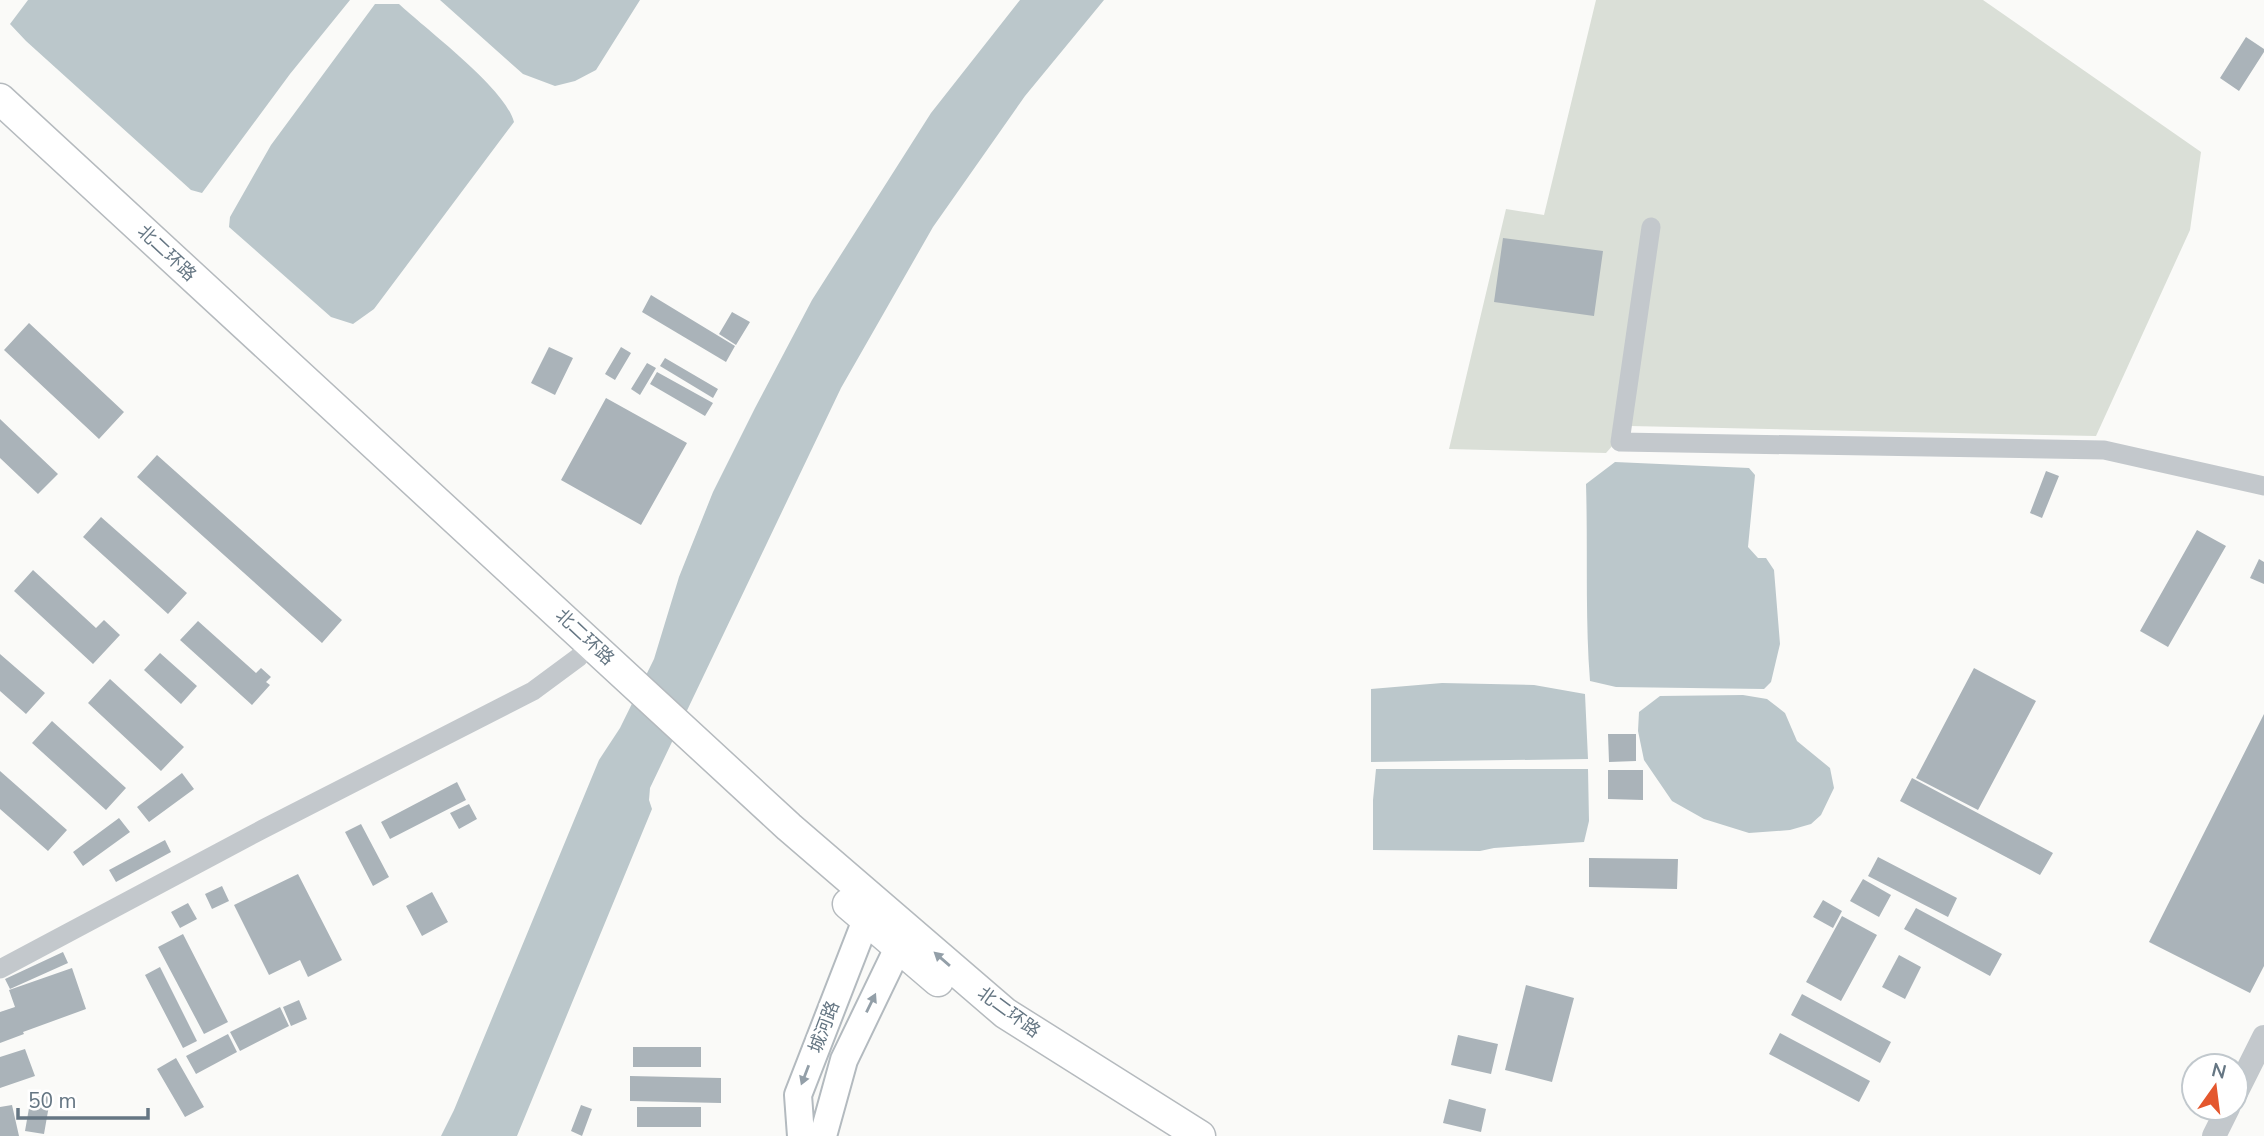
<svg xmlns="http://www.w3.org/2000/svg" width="2264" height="1136" font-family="'Nunito Sans','Noto Sans SC',sans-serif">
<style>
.green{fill:#dadfd7}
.water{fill:#bbc7cb}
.building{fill:#aab3b9}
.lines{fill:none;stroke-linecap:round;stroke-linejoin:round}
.secondary-casing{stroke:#b3babf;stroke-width:30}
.primary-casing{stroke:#b5babe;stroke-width:33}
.minor{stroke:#c3c8cc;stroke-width:19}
.tertiary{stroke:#c3c8cc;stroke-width:24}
.secondary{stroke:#fff;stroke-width:26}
.primary{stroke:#fff;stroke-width:30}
.oneway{fill:#939fa8}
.labels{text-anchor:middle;stroke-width:7;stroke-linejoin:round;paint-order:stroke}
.street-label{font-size:18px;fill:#657683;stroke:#fff}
</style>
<rect width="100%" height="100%" fill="#fafaf8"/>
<path class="green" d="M1596,0h387l218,152 -11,78 -94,206 -466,-10 -24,27 -157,-4 57,-240 38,6z"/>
<path class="water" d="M28,0h322l-60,74 -88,119 -11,-3 -165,-149 -16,-17z
M440,0h200l-44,70 -21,11 -20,5 -32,-12z
M1020,0h84l-79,96 -92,131 -92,161 -191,400 -1,12 3,9 -135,327h-76l13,-26 145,-350 21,-32 34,-69 25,-82 34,-85 42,-84 57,-108 119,-187z
M375,4h24c28,26 107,85 115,118l-140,187 -21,15 -22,-7 -102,-90 1,-10 41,-72z
M1615,462l134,6 6,7 -7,72 10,11h8l8,12 6,74 -9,38 -7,7 -148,-2 -26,-6c-5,-66 -2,-131 -4,-197z
M1442,683l92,2 51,9 3,65 -217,3v-73z
M1743,695l24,4 18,14 12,28 33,27 4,20 -13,27 -10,9 -21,6 -41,3 -45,-14 -32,-18 -28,-41 -6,-29 1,-19 21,-16z
M1376,769h212l1,52 -5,21 -90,6 -14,3 -107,-1v-50z"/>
<path class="building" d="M2246,37l18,12v3l-25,39 -19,-13z
M1503,238l100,13 -9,65 -100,-14z
M651,295l84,51 -9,16 -84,-50z
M732,312l18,10 -14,23 -17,-11z
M29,323l95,89 -25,27 -95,-89z
M549,347l24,11 -18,37 -24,-12z
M621,347l10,6 -16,27 -10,-6z
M665,358l53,31 -5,9 -53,-32z
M647,363l9,5 -16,27 -9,-6z
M657,372l56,31 -8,13 -55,-32z
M606,398l81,45 -46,82 -80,-45z
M0,419l58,55 -20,20 -38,-36z
M157,455l185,165 -20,23 -185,-166z
M2046,471l13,5 -17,42 -12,-5z
M101,517l86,76 -19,21 -85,-77z
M2197,530l29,16 -58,101 -28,-16z
M2259,559l5,3v22l-14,-6z
M33,570l63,58 8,-8 16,15 -27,29 -79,-73z
M198,621l58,52 5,-5 10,9 -5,5 4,3 -18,20 -72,-65z
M160,653l37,33 -16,18 -37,-34z
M0,654l45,39 -19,21 -26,-23z
M1974,668l62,33 -58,109 -62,-32z
M110,679l74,68 -23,24 -73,-68z
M2264,714v252l-14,27 -101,-51z
M52,721l74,67 -20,22 -74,-67z
M1608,734h28v27l-27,1z
M1608,770h35v30l-35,-1z
M0,771l67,59 -19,21 -48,-42z
M182,773l12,16 -45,33 -12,-15z
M1912,778l141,75 -13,22 -140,-74z
M457,782l9,18 -76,39 -9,-17z
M469,804l8,15 -18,10 -9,-16z
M119,818l11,14 -47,34 -10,-14z
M361,824l28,53 -16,9 -28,-54z
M165,840l6,12 -55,30 -7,-12z
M1878,857l79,41 -9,19 -80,-41z
M1589,858l89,1 -1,30 -88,-2z
M298,874l44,86 -34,17 -8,-17 -31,15 -35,-70z
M1863,879l28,16 -12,22 -29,-16z
M222,886l7,15 -17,8 -7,-15z
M432,892l16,30 -26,14 -16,-30z
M1823,900l19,11 -9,17 -20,-11z
M188,903l9,16 -17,9 -9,-16z
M1916,908l86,46 -12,22 -86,-47z
M1842,916l35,19 -36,66 -35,-19z
M183,934l45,88 -24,12 -46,-87z
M63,952l5,11 -58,26 -5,-10z
M1899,955l22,12 -16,32 -23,-12z
M160,967l37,74 -14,7 -38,-73z
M72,968l14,41 -63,23 1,2 -24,9v-31l15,-5 -6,-17z
M1526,985l48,13 -22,84 -47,-12z
M1802,994l89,48 -11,21 -89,-48z
M299,1000l8,19 -16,7 -8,-19z
M280,1007l9,19 -49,25 -10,-19z
M1780,1033l90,48 -11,21 -90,-48z
M228,1034l9,18 -41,22 -10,-18z
M1458,1035l40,9 -7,30 -40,-9z
M633,1047h68v20h-68z
M25,1049l10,27 -35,12v-31z
M176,1058l28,49 -19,10 -28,-48z
M630,1076l91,2v25l-91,-2z
M32,1091l19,3 -7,40 -19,-3z
M1449,1099l37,10 -5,23 -38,-9z
M12,1105l7,31h-19v-29z
M581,1105l11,4 -10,27 -11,-5z
M637,1107h64v20h-64z"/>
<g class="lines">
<g class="secondary-casing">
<path id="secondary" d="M801,1136l-3,-41 68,-175
M823,1136l21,-76 54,-112"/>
</g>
<g class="primary-casing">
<path id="primary" d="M0,99l789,728 216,186 195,123
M848,904l90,77"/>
</g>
<path class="minor" d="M1651,227l-31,215 484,8 160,36
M0,969l263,-140 270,-138 46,-34"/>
<path class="tertiary" d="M2236,1093l28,-56
M2214,1136l14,-28"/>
<use href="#secondary" class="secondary"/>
<use href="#primary" class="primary"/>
</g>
<defs><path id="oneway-solid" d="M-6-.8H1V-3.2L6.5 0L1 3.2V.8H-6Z" transform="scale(1.75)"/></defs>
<g class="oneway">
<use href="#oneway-solid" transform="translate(942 959) rotate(-139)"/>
<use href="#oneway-solid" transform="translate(871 1003) rotate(-64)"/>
<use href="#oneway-solid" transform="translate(805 1075) rotate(111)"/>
</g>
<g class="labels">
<g class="street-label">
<text transform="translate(167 253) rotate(43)" y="6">北二环路</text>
<text transform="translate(585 637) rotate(43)" y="6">北二环路</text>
<text transform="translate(1009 1012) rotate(36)" y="6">北二环路</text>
<text transform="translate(824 1027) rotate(-69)" y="6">城河路</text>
</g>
</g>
<g transform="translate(2215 1087) rotate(14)"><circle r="33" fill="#ffffff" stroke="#c1c8cd" stroke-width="2"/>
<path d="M0-5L12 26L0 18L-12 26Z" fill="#e4572e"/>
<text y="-10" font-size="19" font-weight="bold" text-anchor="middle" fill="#657683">N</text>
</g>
<path d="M18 1108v10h130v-10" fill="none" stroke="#657683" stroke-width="3.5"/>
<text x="28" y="1108" font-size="21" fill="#657683" stroke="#ffffff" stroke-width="5" paint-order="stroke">50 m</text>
</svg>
